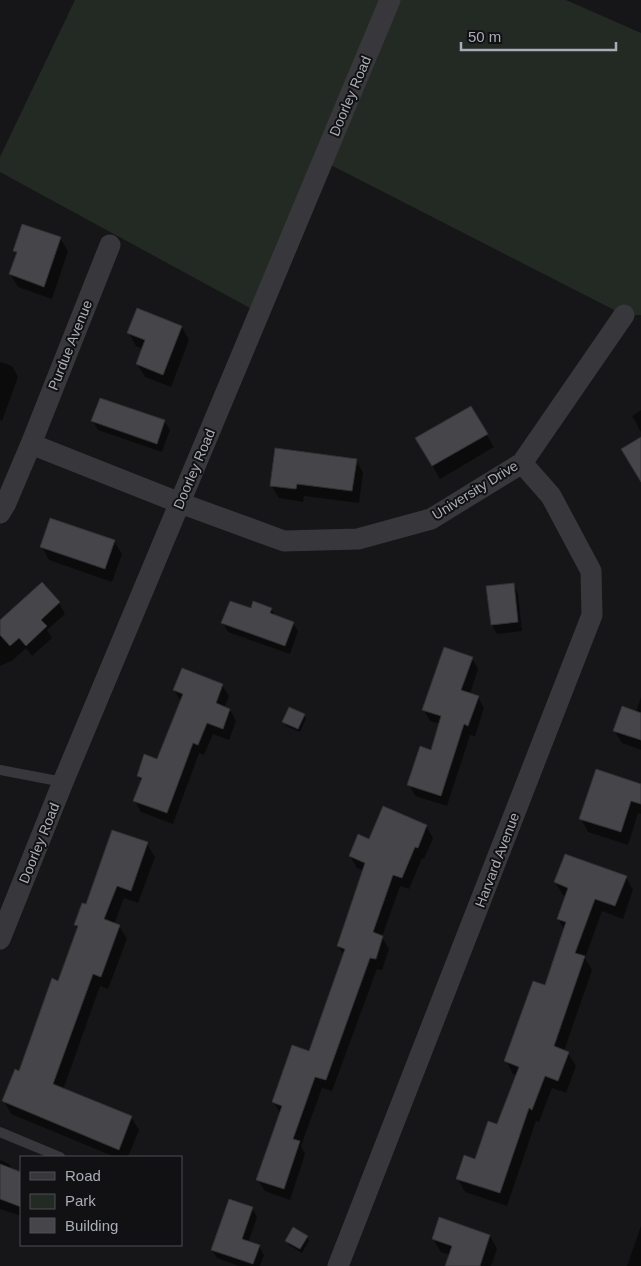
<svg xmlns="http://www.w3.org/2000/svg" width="641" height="1266" font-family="Arial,sans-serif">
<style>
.green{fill:#232a24}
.shadow{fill:#0007}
.building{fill:#46464a;stroke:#313134}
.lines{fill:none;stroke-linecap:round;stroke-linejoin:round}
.service{stroke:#38383c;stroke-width:10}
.minor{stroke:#38383c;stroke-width:21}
.labels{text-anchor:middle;stroke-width:4;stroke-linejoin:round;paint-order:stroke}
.street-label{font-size:14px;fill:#aaadb6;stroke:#111113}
</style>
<rect width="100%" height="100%" fill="#161618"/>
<path class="green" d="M75,0h491l75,33v282h-17l-301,-154 -64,152 -259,-141v-15z"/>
<path class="shadow" d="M60,238l8,13 -16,48 -34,-12 -8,-13 7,-20 -2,-4z
M182,327l7,13 -18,47 -26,-10 -8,-13 6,-15 -7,-3 -7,-13z
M0,362l12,4 6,11 -16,44 -2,-1z
M470,408l24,39 -54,32 -23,-40z
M641,410v22l-9,-16z
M93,421h71l6,9 -8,22 -64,-22z
M356,460l7,13 -4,30 -55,-7 -1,6 -24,-4 -8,-13z
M114,541l8,13 -10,28 -63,-22 -7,-13z
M42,584l17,19 6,11 -18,16 5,8 -20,18 -6,-8 -13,12 -13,6v-45z
M513,584l5,9 4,38 -25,3 -5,-9 -5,-38z
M271,609l5,7 17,7 5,8 -8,23 -62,-22 -5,-9 28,-13z
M472,658l6,11 -8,25 8,3 6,11 -9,28 -5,-1 -23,71 -32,-10 -6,-12 23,-33 8,-27 -10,-3 -6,-11z
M222,685l7,11 -5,12 6,2 6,11 -7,19 -16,-6 -9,21 -5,-2 -26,71 -32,-12 -6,-11 7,-19 -4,-6 20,-15 23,-60 -7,-11z
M641,697v53l-19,-7 -8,-13 22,-18z
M304,715l2,4 -6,13 -14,-6 -2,-4z
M641,785v29l-3,-1 -10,32 -40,-13 -7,-13z
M426,826l7,12 -9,21 -2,-1 -13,31 -9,-3 -18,51 7,12 -7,21 -5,-1 -45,122 -10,-3 -21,58 4,8 -15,46 -25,-9 -7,-11 22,-66 -6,-12 36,-49 34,-98 -6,-9 26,-75 -7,-3 -7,-12 19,-15z
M147,844l8,13 -17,46 -14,-5 -10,26 5,2 8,13 -19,50 -8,-3 -37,104 68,27 8,13 -11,27h-13l-104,-43 -7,-13 16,-29 39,-90 19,-52 -3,-5 12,-19z
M626,877l7,13 -10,29 -21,-8 -17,47 7,12 -28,81 4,2 8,13 -10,27 -14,-5 -13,34 -3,-1 -29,85 -42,-14 -7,-13 18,-19 22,-35 19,-50 -4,-1 -7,-13 40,-75 19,-56 -7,-11 9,-22 -4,-2 -8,-13z
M0,1160l9,4 4,6 8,3v43l-21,-7z
M252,1208l5,9 -9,26 11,3 5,9 -4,11h-21l-22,-8 -5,-8z
M641,1226v40h-14z
M307,1236l2,5 -7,12 -13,-8 -3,-4z
M490,1236l7,13 -6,17h-45l4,-11 -9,-3 -8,-13z"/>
<path class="building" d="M22,224l39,13 -17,50 -35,-13 8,-22 -4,-1z
M137,308l45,18 -19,49 -27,-11 9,-24 -18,-7z
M100,398l65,22 -8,24 -66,-23z
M471,406l17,28 -56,32 -17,-28z
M641,437v45l-20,-33z
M275,448l82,11 -5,32 -55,-7 -1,5 -26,-3z
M50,518l65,22 -10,29 -65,-22z
M42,582l18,20 -19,18 6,6 -21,20 -7,-8 -9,8 -10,-11v-15z
M514,583l4,39 -27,3 -5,-39z
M230,601l21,7 2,-7 19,7 -2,5 24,9 -9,24 -64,-23z
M444,647l29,10 -12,33 18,6 -11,30 -4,-2 -23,72 -34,-11 13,-39 11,4 10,-34 -19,-6z
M182,668l41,16 -7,19 14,6 -7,20 -16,-6 -9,22 -5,-2 -26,70 -34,-12 9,-23 -5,-2 7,-22 13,5 26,-65 -10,-4z
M622,706l19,7v27l-28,-9z
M289,707l16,7 -7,15 -16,-7z
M596,769l45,15v20l-10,-3 -10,31 -42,-13z
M383,806l44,19 -9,23 -3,-1 -13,31 -9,-3 -20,57 10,4 -7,23 -6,-1 -44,122 -11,-3 -22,62 7,2 -16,48 -28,-9 26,-74 -10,-4 20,-57 17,6 36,-102 -8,-3 28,-83 -16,-7 9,-22 11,5z
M112,830l36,12 -17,49 -14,-5 -13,33 16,6 -19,52 -8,-3 -40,110 79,32 -13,34 -117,-49 13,-32 4,2 33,-93 6,3 20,-55 -4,-1 8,-22 4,1z
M565,854l62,22 -12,30 -20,-7 -20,54 10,3 -31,90 15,6 -11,29 -13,-5 -13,34 -3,-2 -29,85 -44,-14 8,-24 11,4 13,-38 9,3 22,-57 -15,-6 29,-80 12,4 21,-63 -9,-3 11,-31 -14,-6z
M0,1164l21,8v35l-21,-8z
M229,1199l24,8 -11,32 18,6 -7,19 -42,-14z
M439,1217l51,18 -10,31h-35l7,-20 -20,-7z
M293,1227l15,9 -8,13 -15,-8z"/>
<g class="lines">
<path class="service" d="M0,770l63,12
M0,1132l60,25"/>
<path class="minor" d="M31,444l149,59 104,38 74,-2 73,-20 91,-56 102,-148
M0,513l6,-10 25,-59 79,-199
M0,939l63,-157 327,-782
M338,1266l254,-651 -1,-44 -40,-75 -29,-33"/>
</g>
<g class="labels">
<g class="street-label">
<text transform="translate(350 96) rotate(-67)" y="5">Doorley Road</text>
<text transform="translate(70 345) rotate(-68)" y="5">Purdue Avenue</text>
<text transform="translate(194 469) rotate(-67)" y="5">Doorley Road</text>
<text transform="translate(475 490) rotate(-32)" y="5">University Drive</text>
<text transform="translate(39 843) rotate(-68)" y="5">Doorley Road</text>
<text transform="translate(497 860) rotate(-69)" y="5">Harvard Avenue</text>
</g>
</g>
<rect x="20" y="1156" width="162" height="90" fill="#111113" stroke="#4e4f54"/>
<rect x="30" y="1172" width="25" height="8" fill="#38383c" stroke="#4e4f54"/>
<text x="65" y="1181" font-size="15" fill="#aaadb6">Road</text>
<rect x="30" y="1194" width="25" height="15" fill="#232a24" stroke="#4e4f54"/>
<text x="65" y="1206" font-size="15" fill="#aaadb6">Park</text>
<rect x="30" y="1218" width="25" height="15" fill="#46464a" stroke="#4e4f54"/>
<text x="65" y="1231" font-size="15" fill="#aaadb6">Building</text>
<path d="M461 42v8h155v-8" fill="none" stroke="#aaadb6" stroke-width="2.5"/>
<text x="468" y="42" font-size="15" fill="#aaadb6" stroke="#111113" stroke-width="4" paint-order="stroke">50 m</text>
</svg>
